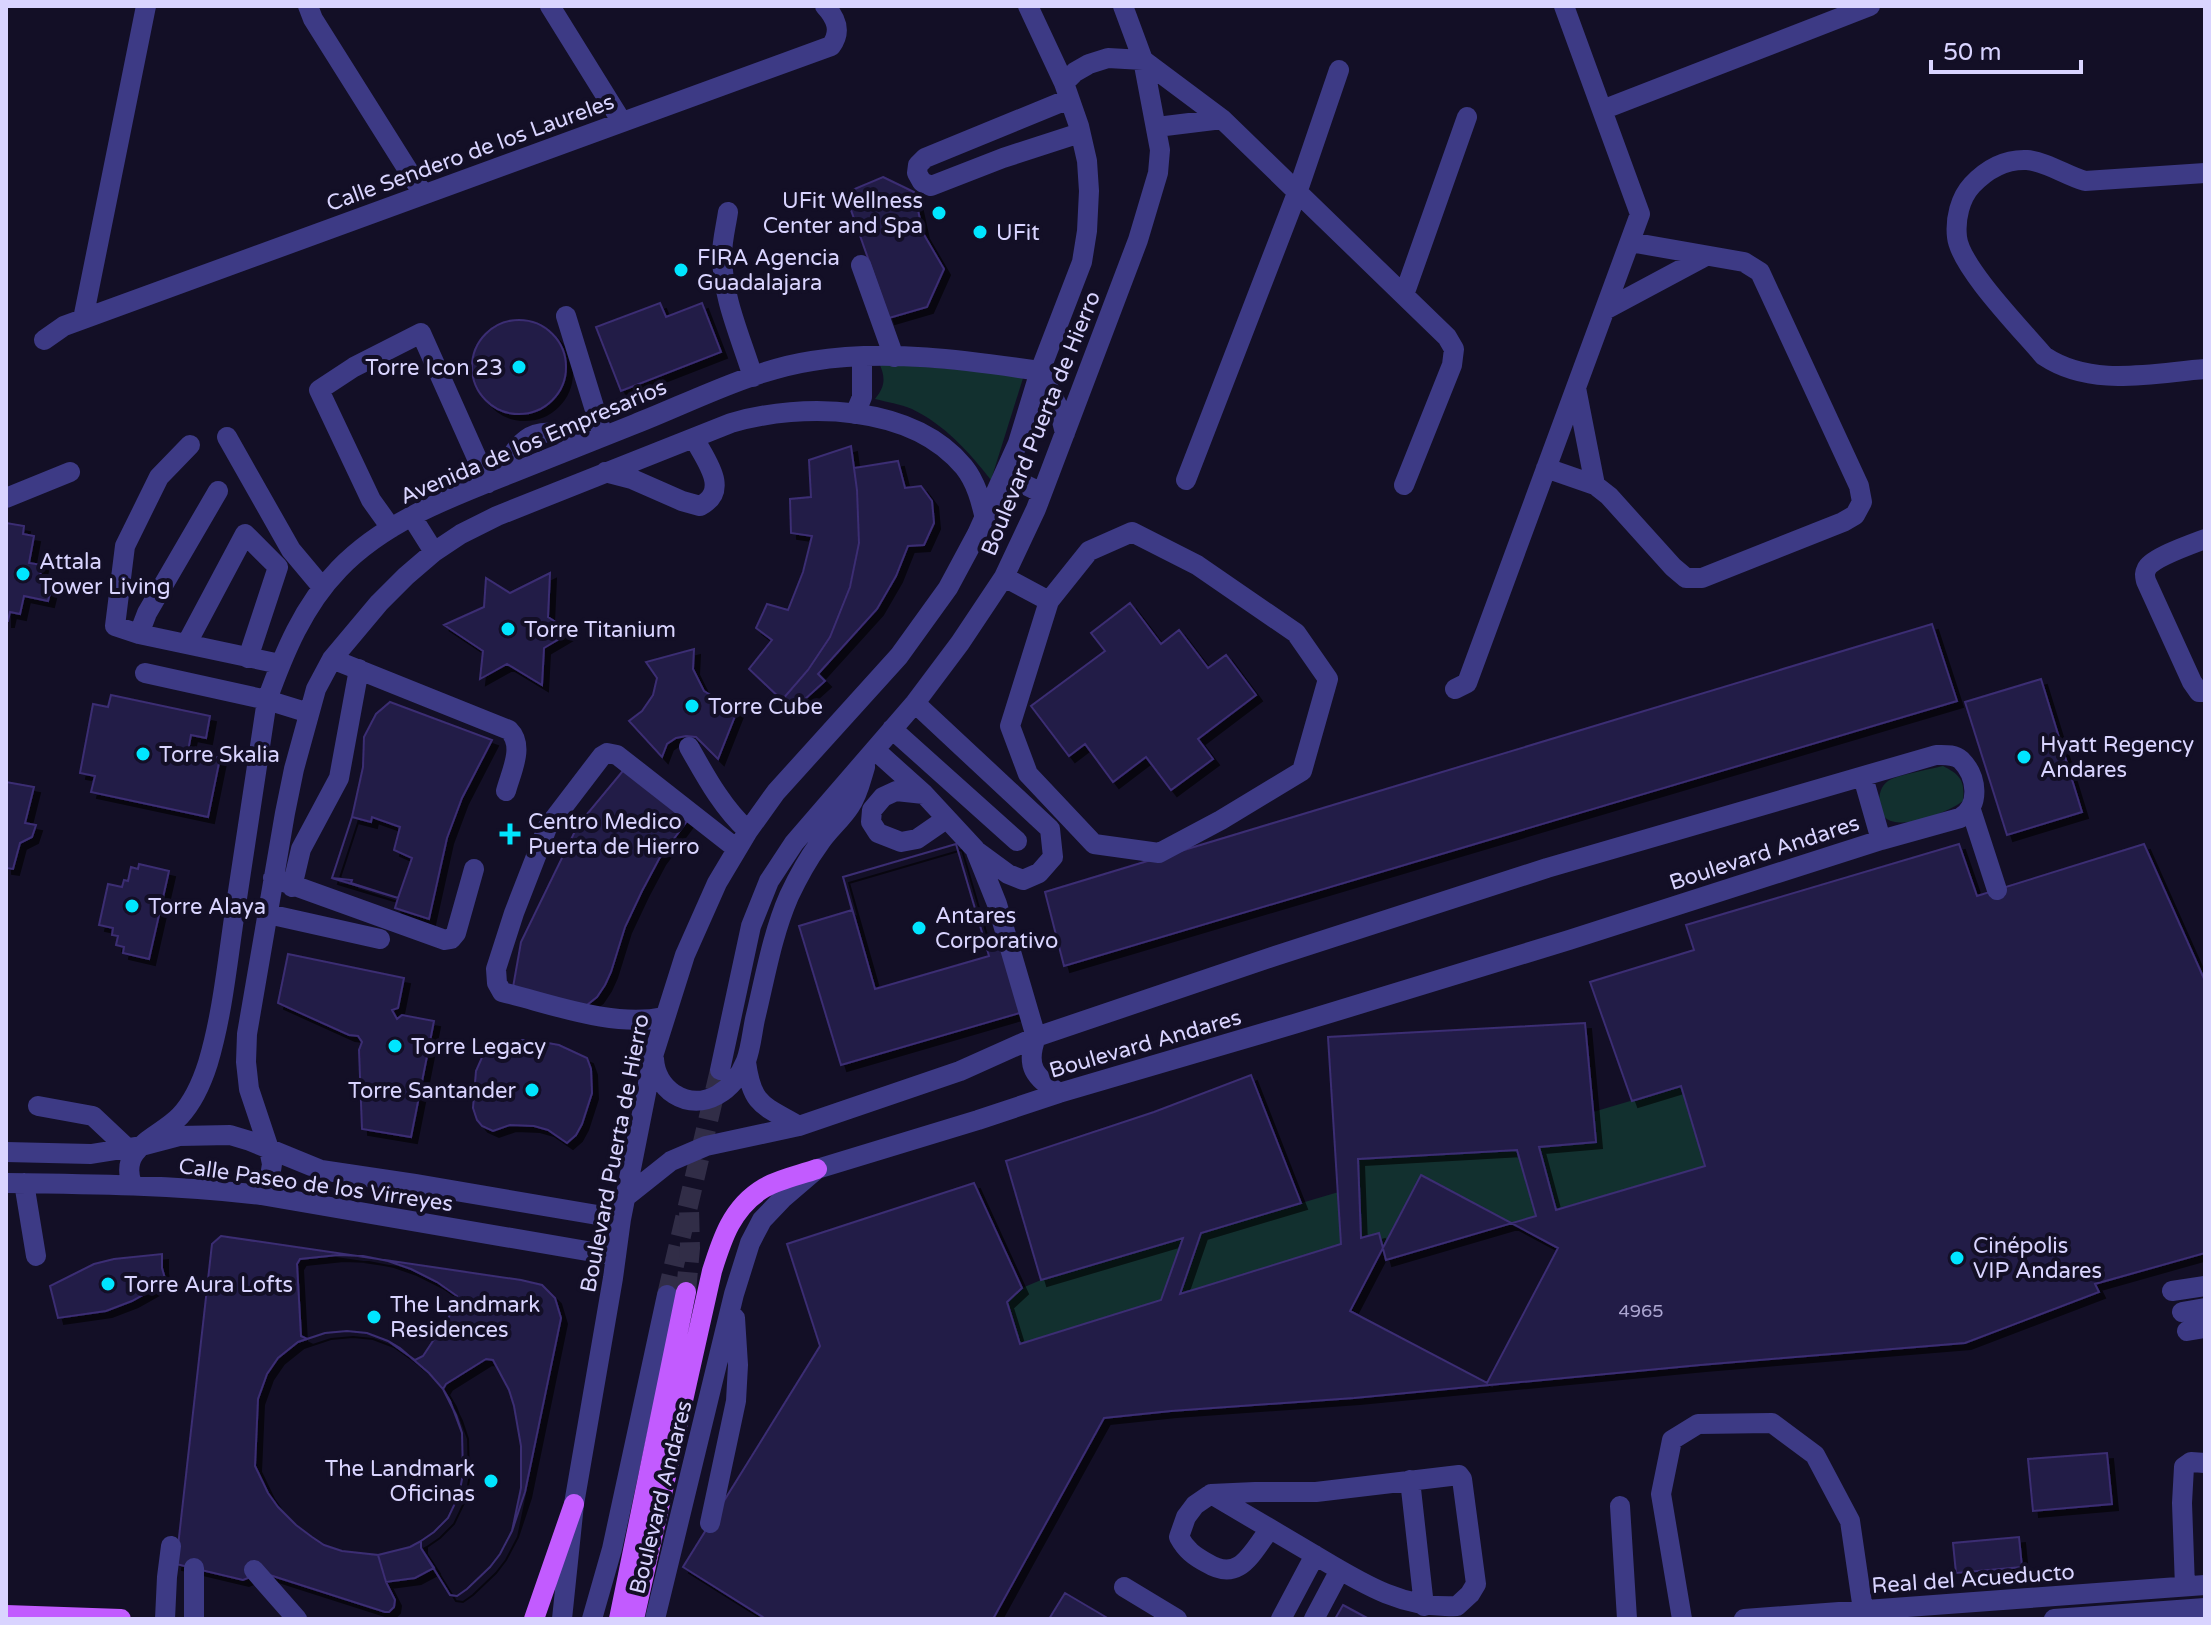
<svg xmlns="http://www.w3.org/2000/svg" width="2211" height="1625" font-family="'Varela Round',sans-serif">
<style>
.green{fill:#12302f}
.building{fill:#241b47;stroke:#3b2d73;stroke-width:2;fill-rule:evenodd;filter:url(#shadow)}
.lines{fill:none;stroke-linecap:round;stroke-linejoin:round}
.minor-tunnel{stroke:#312d47;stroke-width:20;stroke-dasharray:20 10;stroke-linecap:butt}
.major-tunnel{stroke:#312d47;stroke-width:20;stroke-dasharray:20 10;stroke-linecap:butt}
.minor{stroke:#3d3a85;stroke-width:20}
.major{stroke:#c25bff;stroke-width:20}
.poi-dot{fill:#00e5ff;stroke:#130f26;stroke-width:3}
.labels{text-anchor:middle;stroke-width:8;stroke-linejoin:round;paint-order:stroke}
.number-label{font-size:18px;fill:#aca6d1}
.street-label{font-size:22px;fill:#d9d4ff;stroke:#130f26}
.poi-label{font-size:22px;fill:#d9d4ff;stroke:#130f26;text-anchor:start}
</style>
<defs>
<filter id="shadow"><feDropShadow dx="6" dy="6" stdDeviation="0" flood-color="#0009"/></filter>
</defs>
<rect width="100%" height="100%" fill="#130f26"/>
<path class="green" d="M879,363l145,12 -33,105c-22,-28 -46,-55 -79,-71 -12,-5 -25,-7 -37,-10 10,-12 11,-21 4,-36z
M1943,766c18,9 22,15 20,35 -17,13 -83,40 -84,2 0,-9 2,-17 9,-22 8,-6 44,-12 55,-15z
M1681,1086l24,80 -319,94 -8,-27 -358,111 -13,-42 15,-14 19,-8 318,-94 -1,-27 237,-17 -2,-30z"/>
<path class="building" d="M883,177l31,15 9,41 21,36 -17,38 -38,11 -44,-125z
M660,303l6,14 36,-14 19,49 -100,39 -25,-64z
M472 367a47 47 0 1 1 94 0a47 47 0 1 1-94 0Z
M851,446l6,44 2,53 -9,44 -20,50 -22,33 -26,30 -33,-31 23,-29 -16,-12 11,-24 21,6 15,-38 9,-36 -21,-3 -1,-34 21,-2 -2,-37z
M898,461l7,27 16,-2 11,15 2,22 -10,22 -16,1 -12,30 -19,33 -59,65 7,7 -32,29 -11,-10 26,-30 22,-33 20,-50 9,-44 -2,-53 -3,-22z
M6,523l18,3 -1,8 11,2 -5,27 13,2 -3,17 13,3 -4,16 -24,-5 -4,18 -10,-2 -2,9h-2z
M550,573l-2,44 23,15 -27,16 -2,37 -35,-21 -27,15 3,-28 -39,-26 40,-18 2,-29 24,15z
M1130,603l31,41 18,-14 29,38 18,-13 30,40 -58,44 15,20 -42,31 -25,-33 -33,25 -28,-38 -16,12 -38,-50 74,-55 -14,-18z
M1932,624l25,77 -893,265 -19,-74z
M694,649l-1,20 11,22 18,11 19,-1 -23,58 -22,-22 -10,-1 -10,2 -9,6 -5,13 -33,-36 13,-10 11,-16 4,-17 -11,-16z
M2041,679l41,133 -75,23 -42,-133z
M111,695l99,21 -4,22 -15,-3 -3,16 32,7 -12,59 -117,-25 4,-16 -15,-3 13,-69 15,3z
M390,702l102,38 -30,58 -15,40 -18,81 -34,-11 3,-10 -66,-20 20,-61 11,-50 1,-30 12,-23z
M627,766l63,51 -31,42 -17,32 -17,36 -14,45 -6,13 -8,12 -15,12 -70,-16 9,-51 57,-117z
M6,782l28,5 -9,36 11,2 -4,12 -12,6 -7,26 -7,-1z
M352,817l19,5 1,-5 28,10 -6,23 18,8 -14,40 -47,-15 1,-3 -20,-2z
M956,844l30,102 16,-4 21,70 -182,53 -42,-139 53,-16 -9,-33z
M956,844l33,112 -114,33 -32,-112z
M1959,844l18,52 167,-52 61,137v272l-110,31 4,8 -134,51 -265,22 -346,33 -183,13 -67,7 -111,201h-227l-83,-52 137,-221 -33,-102 187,-61 48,105 -15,14 13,42 141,-44 22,-62 -142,42 -35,-119 148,-49 97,-37 50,128 -100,30 -21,61 161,-50 -13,-207 257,-14 11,119 -57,5 17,63 149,-44 -24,-80 -49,15 -42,-119 104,-32 -8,-25zM1517,1150l19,66 -150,44 -7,-27 -18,5 -3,-79z
M139,864l30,7 -20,88 -26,-6 1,-6 -8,-2 2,-9 -6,-1 1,-7 -14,-3 9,-41 14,3 2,-7 4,1 3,-14 7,2z
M288,954l116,24 -6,30 -6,2 5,9 5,-4 32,6 -23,116 -49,-8 -3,-79 3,-8 -4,-6 -9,-1 -71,-32z
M507,1040h24l28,5 28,13 4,11 1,24 -10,31 -6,11 -9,8 -19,-13 -14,-4 -24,-1 -17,6 -11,-5 -5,-6 -4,-12 3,-37 7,-16 12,-11z
M1421,1175l137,73 -71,135 -137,-72z
M221,1236l300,44 21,5 13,13 6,20 -36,174 -13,39 -12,23 -10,13 -23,22 -10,7 -7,-1 -29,-47v-7l13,-9 14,-14 11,-23 4,-21 -1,-41 -12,-32 -7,-12 -14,-16 -29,-25 -12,-7 -21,-8 -20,-2 -22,2 -27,9 -20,16 -11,16 -9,25 -3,67 13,27 10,14 18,18 16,12 12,8 18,6 36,4 8,27 9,18 -1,7 -5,5h-4l-131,-42 -6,8 -5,2 -67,-16 36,-320z
M162,1254v14l4,14 -34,19 -26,10 -48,7 -8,-32 44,-22 20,-5z
M338,1255l25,1 25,5 23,8 26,13 20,14 1,7 -35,53 -8,4 -27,-19 -21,-8 -20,-2 -22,2 -18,6 -6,-3 -4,-72 3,-5z
M486,1359l7,1 16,30 5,16 7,40v42l-9,43 -12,23 -10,13 -23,22 -10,7 -7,-1 -29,-47v-7l13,-9 14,-14 11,-23 4,-21 -1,-41 -6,-18 -13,-26 3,-5z
M2107,1453l5,51 -79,7 -5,-52z
M2019,1537l3,30 -66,6 -3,-30z
M421,1541v7l13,20 -19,10 -29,4 -8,-27 32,-8z
M1065,1593l44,26h-60z
M1343,1605l26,14h-34z"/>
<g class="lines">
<path class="minor-tunnel" d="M667,1295l53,-225"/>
<path class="major-tunnel" d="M686,1292l4,-44 -1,-40"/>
<path class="minor" d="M308,6l5,13 110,175
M550,6l72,116
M1064,83l11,-11 14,-8 19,-6 35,2 79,59 225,218 7,12 -2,16 -48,120
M1069,99l-144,59 -7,7 -1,8 5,9 9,4 72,-28 77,-25
M1602,110l268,-104
M1157,127l65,-8
M2205,173l-120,8c-20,-6 -38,-19 -58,-21 -23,-1 -40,9 -55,25 -12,13 -17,34 -15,52 3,30 66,94 87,119 48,32 108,17 161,13
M728,212c-2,14 -6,29 -6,43 0,42 19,83 31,122
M861,265l33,92
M1404,295l63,-178
M1605,310l101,-54
M566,316l37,120
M83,319l63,-313
M44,340l20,-14 767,-280c11,-15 5,-28 -6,-40
M1576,388l19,97
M855,414l7,-17v-40
M227,437l64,113 31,37
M190,445l-31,32 -34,69 -10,80 24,8 141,30
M1546,468l49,17 14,11 64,71 13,11h16l141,-56 12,-7 7,-13 -3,-16 -99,-214 -16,-10 -114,-20
M605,472l27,7 50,22 18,5c31,-16 5,-46 -6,-68
M1005,475l37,18
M502,477c19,-50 41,-52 88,-35
M1186,480l111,-287 42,-123
M6,498l64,-26
M412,517l22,35
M391,528l-20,-28 -52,-110 35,-23 67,-34 67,150
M1132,532l65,33 99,68 32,46 -26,92 -81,49 -62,33 -65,-9 -66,-70 -18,-48 39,-125 40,-50z
M2205,539c-13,5 -51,18 -58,29 -3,6 -2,8 -1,13l46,101 7,10h6
M1004,577l45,24
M139,634l8,-21 71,-122
M187,643l58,-109 33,33 -30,91
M332,659l177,71c16,16 2,42 -3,61
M145,673l122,27 42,13
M1455,689l12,-6 173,-469 -76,-208
M915,703l135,126 3,28 -14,16 -16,7 -15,-6 -30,-22
M892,729l125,112
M689,747c17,30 33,60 59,84
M875,750l49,44 51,55 22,55 39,133c-11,30 -1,40 23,56
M1863,777l18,63
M924,794l-28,-3 -13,6 -11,13 -1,12 7,11 23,9 16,-3 29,-20
M1971,810l26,80
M273,878l172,62 6,-1 5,-6 18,-64
M292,887l9,-38 38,-71 20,-109
M268,914l112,25
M664,1017c-51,11 -112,-13 -162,-25l-5,-9 -1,-14 18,-56 33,-85 55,-72 5,-3 10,2 120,94
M654,1059c1,14 8,27 20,35 30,19 61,-5 72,-33 5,-13 6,-28 9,-42 10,-41 17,-84 34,-123 8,-17 19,-37 30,-52 9,-14 22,-24 31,-38 8,-11 11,-26 15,-39
M746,1062c6,44 17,43 53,64
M720,1070l31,-144 18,-45 25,-38 121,-140 45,-60 44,-66 32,-68 102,-269 20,-67 2,-23 -17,-90 -20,-54
M38,1106l55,10 34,32
M6,1152l85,2 50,-8 38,-10 51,-1 20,6 71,29 94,14 206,35
M6,1183c86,1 169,2 255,12l355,61
M24,1183l12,73
M132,1184c-14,-37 27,-46 48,-68 13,-14 22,-34 28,-53 14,-47 19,-97 26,-145 11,-72 22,-145 33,-218 17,-47 36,-94 72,-131 46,-48 112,-72 173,-96 41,-16 82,-33 123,-49 56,-22 117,-54 177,-63 75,-12 154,-1 228,10l19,38 6,24
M261,1195l8,-12 3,-19 -3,-15 -20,-60 -3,-27 1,-28 38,-221 9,-44 22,-80 16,-30 47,-56 27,-27 28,-24 27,-18 36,-18 234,-93c72,-21 181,-19 233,44 12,15 17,34 21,52
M627,1196l44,-35 35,-15 93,-20 161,-55 76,-34 239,-81 272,-88 389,-113c9,0 18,-1 25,5 16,16 20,46 -1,58l-79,22 -312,100 -275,84 -235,69 -81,27 -161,49 -35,30 -20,21 -12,23 -16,51 -79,325
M2172,1291l33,-5
M2182,1312l23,-4
M2187,1331l18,-3
M1410,1480l14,126
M1211,1494c34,20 68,40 102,60 47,28 88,55 144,52l13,-12 6,-10 -14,-105 -3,-4 -143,17h-61l-44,2 -16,11 -9,12 -7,20c7,13 15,19 28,26 33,20 44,-10 63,-34
M1620,1506l7,113
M710,1523l26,-122 2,-36 -3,-47
M194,1568v51
M254,1570l43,49
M1124,1587l53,32
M2185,1587l-3,-84 2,-36 7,-5 14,1
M165,1619l2,-42 4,-31
M562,1619l12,-115 39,-226 8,-59 33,-166 31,-98 32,-72 31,-52 28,-39 123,-136 49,-68 29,-54 41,-91 22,-72 42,-109 5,-31 2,-40 -2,-30 -8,-35 -15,-43 -36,-77
M592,1619l20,-70 55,-254
M1281,1619l34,-64
M1314,1619l26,-49
M1682,1619l-21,-125 11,-54 26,-16 74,-1 43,32 35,66 13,89
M1744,1619l461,-34
M2054,1619l151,-11"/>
<path class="major" d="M6,1615l115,4
M534,1619l40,-115
M619,1619l67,-327
M634,1619l78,-348c10,-32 20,-64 52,-83 15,-9 36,-13 53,-19"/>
</g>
<g class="poi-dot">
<circle cx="939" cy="213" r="8"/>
<circle cx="980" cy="232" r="8"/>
<circle cx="681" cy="270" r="8"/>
<circle cx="519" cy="367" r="8"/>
<circle cx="23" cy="574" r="8"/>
<circle cx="508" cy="629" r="8"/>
<circle cx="692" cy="706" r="8"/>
<circle cx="143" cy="754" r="8"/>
<circle cx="2024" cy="757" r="8"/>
<path d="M506 822h8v8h8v8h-8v8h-8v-8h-8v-8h8z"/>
<circle cx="132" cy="906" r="8"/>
<circle cx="919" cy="928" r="8"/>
<circle cx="395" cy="1046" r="8"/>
<circle cx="532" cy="1090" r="8"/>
<circle cx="1957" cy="1258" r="8"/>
<circle cx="108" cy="1284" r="8"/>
<circle cx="374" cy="1317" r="8"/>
<circle cx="491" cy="1481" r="8"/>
</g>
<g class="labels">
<g class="number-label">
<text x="1641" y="1317">4965</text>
</g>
<g class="street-label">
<text transform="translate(470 152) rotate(-20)" y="8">Calle Sendero de los Laureles</text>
<text transform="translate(1040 423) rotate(-68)" y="8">Boulevard Puerta de Hierro</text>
<text transform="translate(533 441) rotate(-23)" y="8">Avenida de los Empresarios</text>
<text transform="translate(1764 852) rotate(-18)" y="8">Boulevard Andares</text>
<text transform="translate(1145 1043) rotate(-16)" y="8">Boulevard Andares</text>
<text transform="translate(614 1153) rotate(-79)" y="8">Boulevard Puerta de Hierro</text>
<text transform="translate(316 1184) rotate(8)" y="8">Calle Paseo de los Virreyes</text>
<text transform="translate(660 1497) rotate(-76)" y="8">Boulevard Andares</text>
<text transform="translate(1973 1578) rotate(-4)" y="8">Real del Acueducto</text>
</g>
<g class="poi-label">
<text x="923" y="208" text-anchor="end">UFit Wellness<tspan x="923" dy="25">Center and Spa</tspan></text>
<text x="996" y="240">UFit</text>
<text x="697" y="265">FIRA Agencia<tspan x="697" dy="25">Guadalajara</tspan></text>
<text x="503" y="375" text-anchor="end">Torre Icon 23</text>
<text x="39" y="569">Attala<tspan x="39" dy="25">Tower Living</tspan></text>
<text x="524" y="637">Torre Titanium</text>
<text x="708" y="714">Torre Cube</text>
<text x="2040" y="752">Hyatt Regency<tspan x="2040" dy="25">Andares</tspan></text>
<text x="159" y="762">Torre Skalia</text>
<text x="528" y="829">Centro Medico<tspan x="528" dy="25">Puerta de Hierro</tspan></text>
<text x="148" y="914">Torre Alaya</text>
<text x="935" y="923">Antares<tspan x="935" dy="25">Corporativo</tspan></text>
<text x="411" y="1054">Torre Legacy</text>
<text x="516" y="1098" text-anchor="end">Torre Santander</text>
<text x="1973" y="1253">Cinépolis<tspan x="1973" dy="25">VIP Andares</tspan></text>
<text x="124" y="1292">Torre Aura Lofts</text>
<text x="390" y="1312">The Landmark<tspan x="390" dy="25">Residences</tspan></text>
<text x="475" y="1476" text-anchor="end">The Landmark<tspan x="475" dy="25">Oficinas</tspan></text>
</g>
</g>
<rect width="2211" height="1625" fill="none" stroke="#d9d4ff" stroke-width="16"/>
<path d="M1931 60v12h150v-12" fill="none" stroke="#d9d4ff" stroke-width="4"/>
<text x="1943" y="60" font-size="24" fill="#d9d4ff" stroke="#130f26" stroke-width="6" paint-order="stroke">50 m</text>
</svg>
